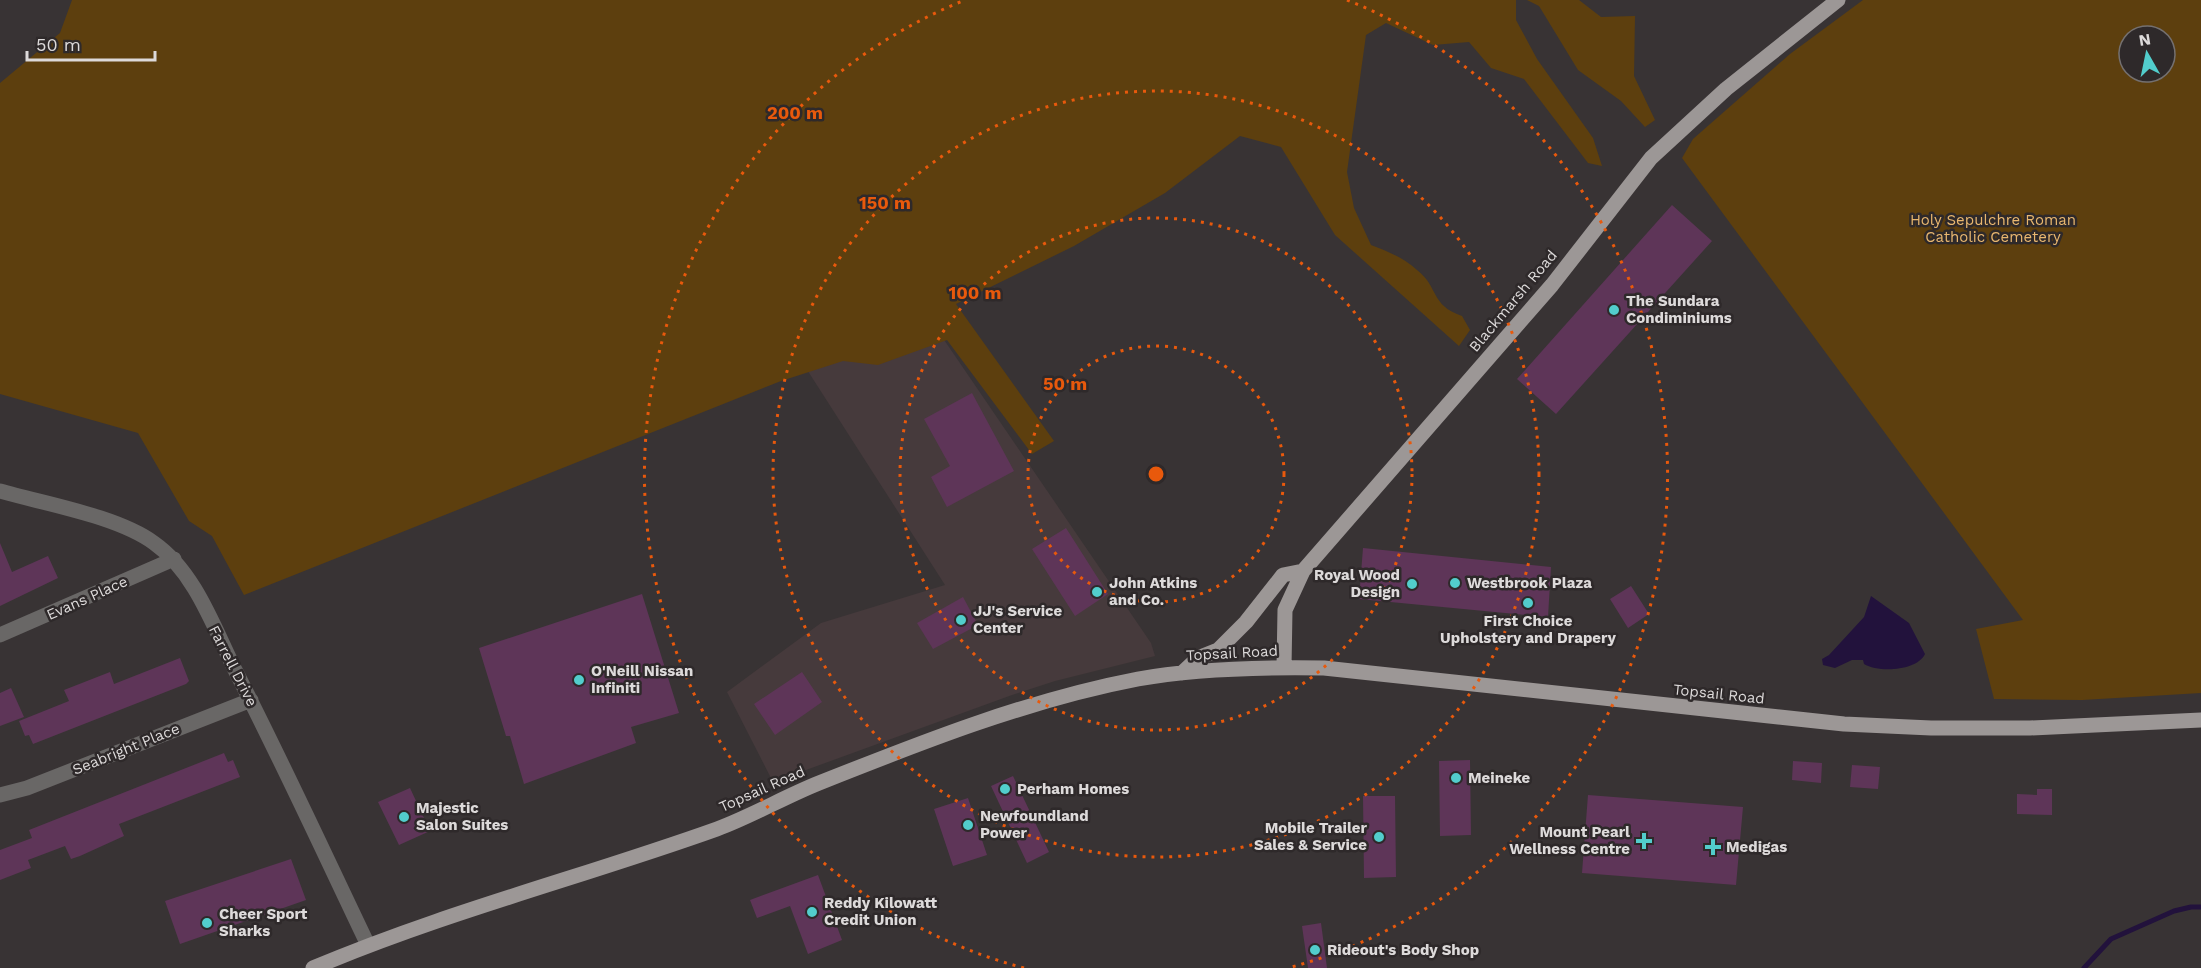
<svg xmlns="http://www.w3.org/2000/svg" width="2201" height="968" font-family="'Work Sans',sans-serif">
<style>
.built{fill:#463a3c}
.green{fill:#5d3f0e;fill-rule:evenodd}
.water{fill:#22123c}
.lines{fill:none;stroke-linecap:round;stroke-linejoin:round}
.stream{stroke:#22123c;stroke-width:5}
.building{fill:#5e3558}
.minor{stroke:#696766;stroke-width:15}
.major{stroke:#9c9796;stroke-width:15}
.ring{fill:none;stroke:#e8590c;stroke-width:3;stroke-dasharray:3 6}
.poi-dot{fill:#52cdcc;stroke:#2e292a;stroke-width:2}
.labels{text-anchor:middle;stroke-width:5;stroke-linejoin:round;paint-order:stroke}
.park-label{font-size:15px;fill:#e9b76f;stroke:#2e292a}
.street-label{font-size:15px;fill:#dddada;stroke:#2e292a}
.poi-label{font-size:15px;font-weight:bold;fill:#dddada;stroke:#2e292a;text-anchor:start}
.centre{fill:#e8590c;stroke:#2e292a;stroke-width:3}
.ring-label{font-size:18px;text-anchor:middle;font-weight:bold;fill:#e8590c;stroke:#2e292a;stroke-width:5;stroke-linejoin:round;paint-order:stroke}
</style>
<rect width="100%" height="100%" fill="#383334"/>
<path class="built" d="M923,309l228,334 4,13 -100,25 -43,14 -239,87 -46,-90 94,-69 124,-38 -141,-220z"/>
<path class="green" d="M72,0h1444v20l21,39 56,79 9,28 -14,-3 -64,-84 -33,-11 -22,-26 -36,3 -47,-22 -20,12 -19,137 7,36 17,37c16,6 33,13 46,25 22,17 13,35 45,46l8,14 -11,16 -124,-111 -54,-88 -41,-11 -75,57 -91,53 -118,58 98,137 -22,13 -85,-114 -69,25 -35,-4 -62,20 -537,214 -32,-59 -23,-15 -51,-88 -138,-39v-311l60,-50z
M1527,0h52l22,17 34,-1 -1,60 21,44 -10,7 -24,-26 -43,-31 -39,-64z
M1863,0h338v693l-119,7 -88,-1 -18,-70 47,-9 -341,-462 11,-19 97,-85zM2129,36h36v36h-36z"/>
<path class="water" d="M1871,596l38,27 16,31c-8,17 -46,19 -61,10l-1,-4h-11l-17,8 -12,-3 -1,-6 7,-4 35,-38z"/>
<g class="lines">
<path class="stream" d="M2084,968l27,-29 63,-28 17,-4h10"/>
</g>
<path class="building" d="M1672,205l40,36 -156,173 -39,-35z
M972,393l42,78 -67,36 -16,-30 19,-11 -26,-47z
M1066,528l42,66 -33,22 -43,-67z
M0,543l12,29 36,-16 10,22 -58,28z
M1363,548l188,19 -3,50 -189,-18z
M1631,586l18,28 -21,14 -18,-29z
M642,594l37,119 -48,14 5,16 -112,41 -14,-48h-4l-27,-88z
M963,597l15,28 -45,24 -16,-26z
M180,658l9,23 -3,3 -153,60 -4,-9 -4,1 -6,-15 50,-20 -5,-11 46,-18 4,12z
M802,672l20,30 -47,33 -21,-31z
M11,688l13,29 -24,9v-33z
M224,753l4,9 5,-2 7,17 -121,47 5,12 -44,20 -9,3 -6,-13 -37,14 3,8 -31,12v-30l32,-12 -3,-8z
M1470,760l1,75 -31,1 -1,-75z
M1793,761l29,2 -1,20 -29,-3z
M1852,765l28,2 -2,22 -28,-2z
M1013,776l36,76 -22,11 -36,-77z
M410,788l20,43 -31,14 -21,-43z
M2037,789h15v26l-35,-1v-20l20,1z
M1588,795l155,12 -7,78 -154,-12z
M1363,796h32l1,81 -32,1z
M968,798l19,57 -34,11 -19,-57z
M291,859l15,41 -126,44 -15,-43z
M818,875l24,65 -34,14 -18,-48 -33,12 -7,-18z
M1321,923l6,45h-19l-6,-42z"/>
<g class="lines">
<path class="minor" d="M0,491c45,13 117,25 154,52 40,28 59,82 80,125 47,91 90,185 134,277
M0,635l174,-76
M0,795l27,-7 224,-88"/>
<path class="major" d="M1284,667l1,-57 18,-39 249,-286 99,-127 75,-69 112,-89
M1182,673l16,-15 20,-8 28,-28 37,-47 20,-4
M313,968c132,-56 270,-91 404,-139 35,-13 67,-32 102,-46 103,-41 209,-83 319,-104 60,-11 125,-12 186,-11l520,56 87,4h99l171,-8"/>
</g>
<g class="ring">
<circle cx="1156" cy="474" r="128"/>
<circle cx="1156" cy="474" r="256"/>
<circle cx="1156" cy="474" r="383"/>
<path d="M1024 968A511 511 0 0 1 965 0M1347 0A511 511 0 0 1 1288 968"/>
</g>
<g class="poi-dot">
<circle cx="1614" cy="310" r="6"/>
<circle cx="1455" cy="583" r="6"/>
<circle cx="1412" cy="584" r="6"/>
<circle cx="1097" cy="592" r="6"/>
<circle cx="1528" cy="603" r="6"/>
<circle cx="961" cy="620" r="6"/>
<circle cx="579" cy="680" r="6"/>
<circle cx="1456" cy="778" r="6"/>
<circle cx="1005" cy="789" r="6"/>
<circle cx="404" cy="817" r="6"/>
<circle cx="968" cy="825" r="6"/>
<circle cx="1379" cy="837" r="6"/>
<path d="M1641 832h6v6h6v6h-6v6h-6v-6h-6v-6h6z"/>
<path d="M1710 838h6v6h6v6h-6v6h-6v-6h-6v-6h6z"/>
<circle cx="812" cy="912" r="6"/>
<circle cx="207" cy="923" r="6"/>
<circle cx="1315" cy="950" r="6"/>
</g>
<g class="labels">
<g class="park-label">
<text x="1993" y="225">Holy Sepulchre Roman<tspan x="1993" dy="17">Catholic Cemetery</tspan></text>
</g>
<g class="street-label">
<text transform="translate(1513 301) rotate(-50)" y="5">Blackmarsh Road</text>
<text transform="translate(87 598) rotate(-24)" y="5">Evans Place</text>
<text transform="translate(1232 653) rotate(-3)" y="5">Topsail Road</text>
<text transform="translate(233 666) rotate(63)" y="5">Farrell Drive</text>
<text transform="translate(1719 694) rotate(6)" y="5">Topsail Road</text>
<text transform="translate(126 749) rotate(-22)" y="5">Seabright Place</text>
<text transform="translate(762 789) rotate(-24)" y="5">Topsail Road</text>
</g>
<g class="poi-label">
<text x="1626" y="306">The Sundara<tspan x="1626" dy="17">Condiminiums</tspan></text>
<text x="1400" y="580" text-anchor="end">Royal Wood<tspan x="1400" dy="17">Design</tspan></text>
<text x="1109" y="588">John Atkins<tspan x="1109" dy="17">and Co.</tspan></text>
<text x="1467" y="588">Westbrook Plaza</text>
<text x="973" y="616">JJ's Service<tspan x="973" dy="17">Center</tspan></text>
<text x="1528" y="626" text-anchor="middle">First Choice<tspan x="1528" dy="17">Upholstery and Drapery</tspan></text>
<text x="591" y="676">O'Neill Nissan<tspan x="591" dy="17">Infiniti</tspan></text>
<text x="1468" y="783">Meineke</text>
<text x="1017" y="794">Perham Homes</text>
<text x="416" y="813">Majestic<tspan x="416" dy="17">Salon Suites</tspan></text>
<text x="980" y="821">Newfoundland<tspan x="980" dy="17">Power</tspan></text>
<text x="1367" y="833" text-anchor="end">Mobile Trailer<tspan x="1367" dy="17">Sales &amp; Service</tspan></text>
<text x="1630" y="837" text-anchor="end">Mount Pearl<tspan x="1630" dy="17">Wellness Centre</tspan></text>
<text x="1726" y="852">Medigas</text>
<text x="824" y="908">Reddy Kilowatt<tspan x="824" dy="17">Credit Union</tspan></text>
<text x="219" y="919">Cheer Sport<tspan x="219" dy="17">Sharks</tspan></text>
<text x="1327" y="955">Rideout's Body Shop</text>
</g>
</g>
<circle cx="1156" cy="474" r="9" class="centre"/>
<g class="ring-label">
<text x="795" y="119">200 m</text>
<text x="885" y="209">150 m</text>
<text x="975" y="299">100 m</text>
<text x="1065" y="390">50 m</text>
</g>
<g transform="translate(2147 54) rotate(351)"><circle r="28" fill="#2e292a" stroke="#747070" stroke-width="1.5"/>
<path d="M0-4.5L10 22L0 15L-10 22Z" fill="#52cdcc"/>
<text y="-9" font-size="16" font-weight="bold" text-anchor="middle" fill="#dddada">N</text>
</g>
<path d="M27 51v9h128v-9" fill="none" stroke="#dddada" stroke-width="3"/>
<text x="36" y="51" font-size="18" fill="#dddada" stroke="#2e292a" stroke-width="4.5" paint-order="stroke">50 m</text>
</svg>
